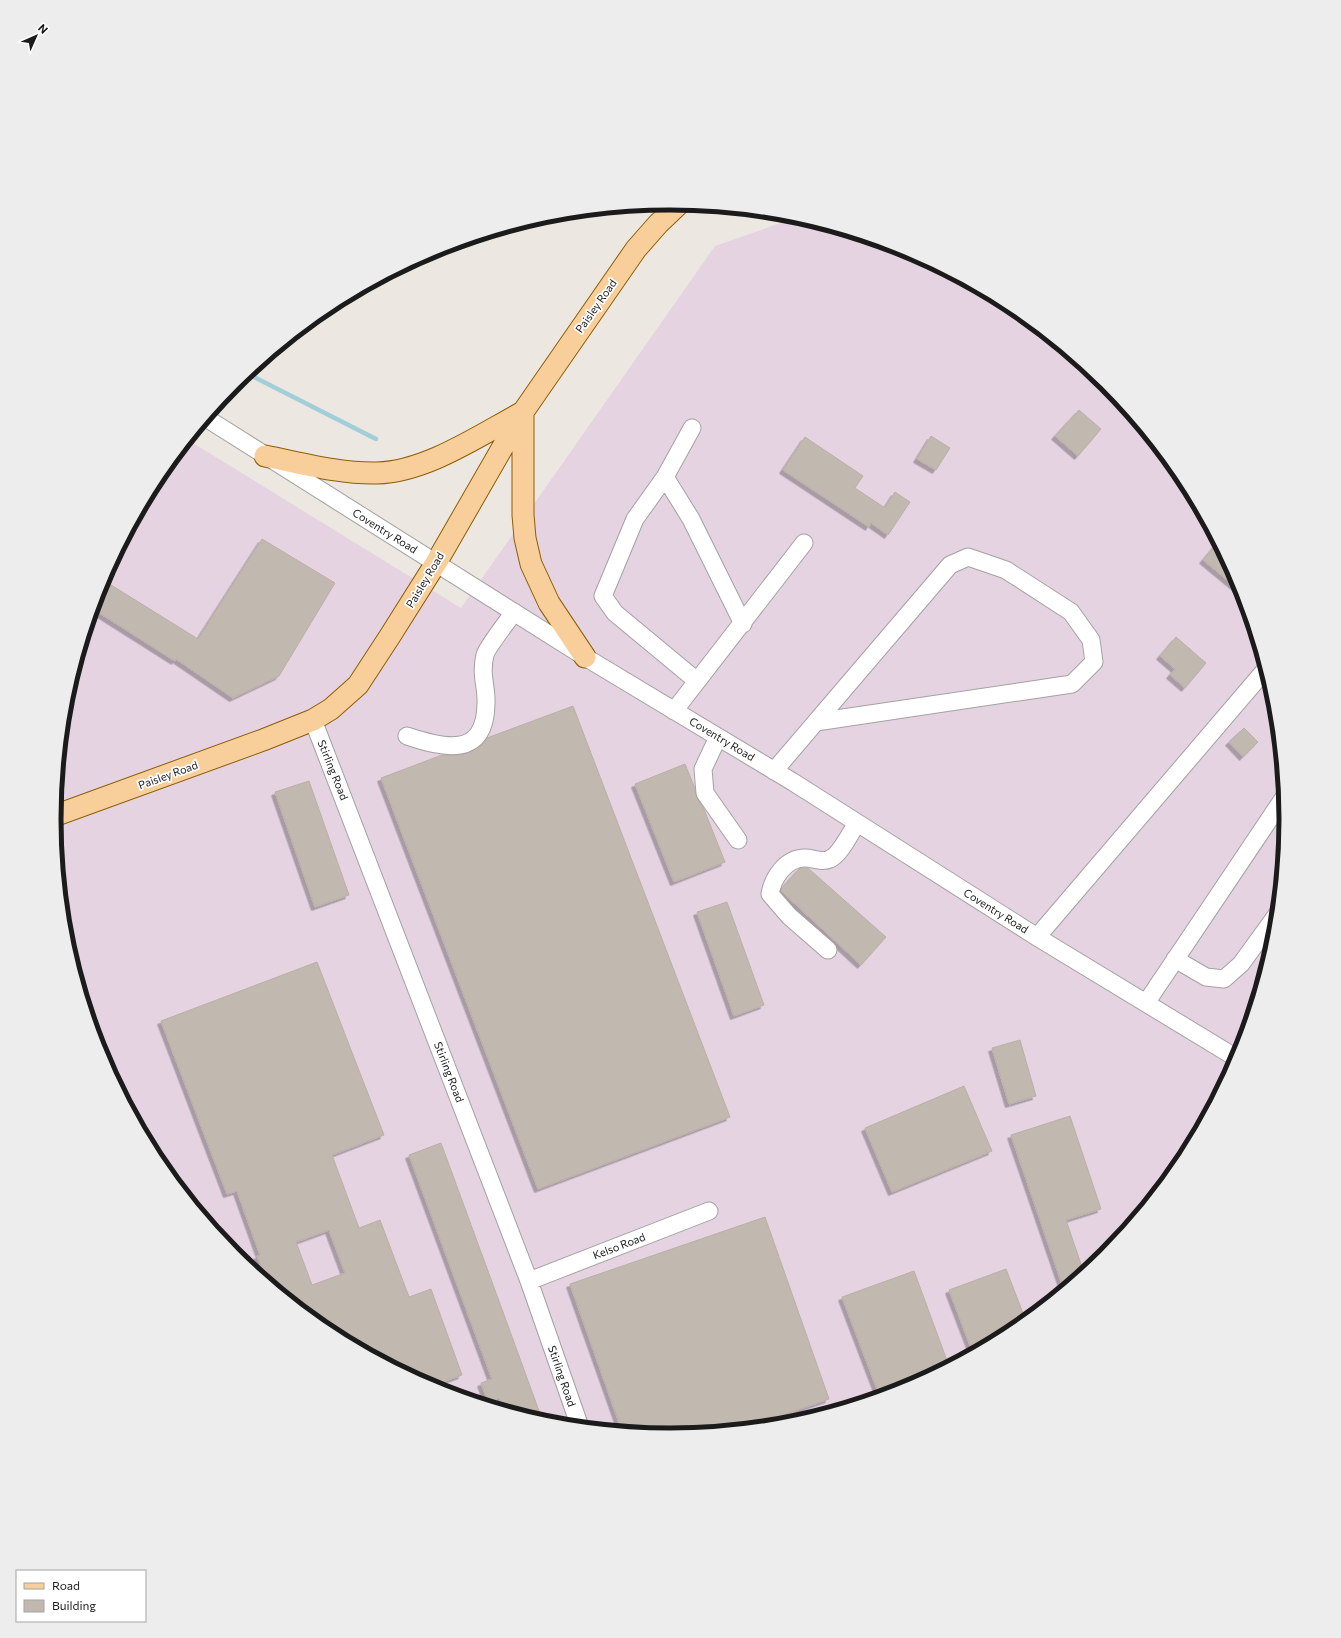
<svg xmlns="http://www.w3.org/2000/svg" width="1341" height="1638" font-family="Commissioner,sans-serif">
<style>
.industrial{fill:#e5d3e2}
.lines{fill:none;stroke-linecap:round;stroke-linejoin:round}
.stream{stroke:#a2ced9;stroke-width:4.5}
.building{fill:#c1b8b0;stroke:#bdafa4;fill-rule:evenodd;filter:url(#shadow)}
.minor-casing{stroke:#a2a2a2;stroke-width:19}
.major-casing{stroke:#8d5e05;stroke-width:23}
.minor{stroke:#fff;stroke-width:17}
.major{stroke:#f8ce9a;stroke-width:21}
.labels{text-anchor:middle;stroke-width:3.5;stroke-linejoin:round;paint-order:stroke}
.street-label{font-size:11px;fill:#1b1b1b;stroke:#fff}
.rim{fill:none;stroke:#1b1b1b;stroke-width:5}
</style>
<defs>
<filter id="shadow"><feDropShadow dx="-3.5" dy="3.5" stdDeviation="0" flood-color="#0004"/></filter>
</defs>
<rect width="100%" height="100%" fill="#ece8e1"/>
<path class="industrial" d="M798,217l109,33 106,57 94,76 76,94 57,106 35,116 12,120 -12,120 -35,116 -57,107 -77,93 -93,77 -107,57 -115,35 -121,11 -120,-11 -116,-36 -106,-57 -94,-76 -76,-94 -57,-106 -35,-116 -12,-120 12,-120 35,-116 57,-107 30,-36 273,168 254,-362z"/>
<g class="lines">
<path class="stream" d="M246,373l130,66"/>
</g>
<path class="building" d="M1079,410l22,19 -23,27 -23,-20z
M931,436l19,12 -14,22 -19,-11z
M805,437l58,39 -8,12 30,20 10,-16 15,10 -22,33 -17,-12 -2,4 -86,-57z
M262,539l73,44 -56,93 -46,22 -57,-39 -1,2 -82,-52 10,-29 95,59z
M1218,542l22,41 3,10 -40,-33z
M1176,637l30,26 -21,25 -15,-13 5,-6 -15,-13z
M573,706l157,411 -192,72 -157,-411 61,-23h18l13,-4 14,-13z
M1244,728l14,14 -15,15 -14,-15z
M685,764l9,22 3,12 6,9 22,55 -51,20 -39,-98z
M309,781l40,114 -34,12 -40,-115z
M805,868l4,1 77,68 -25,28 -80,-74 1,-3 17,-19z
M727,902l37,103 -30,11 -37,-104z
M317,962l67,173 -52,20 27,73 21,-8 29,77 22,-8 31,86 -22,8 3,8 -9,-3 -106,-57 -43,-35 -4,-11 -7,2 -7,-6 -10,-25 3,-1 -23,-64 -10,3 -66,-173zM329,1230l16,43 -33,12 -16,-43z
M1020,1040l16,56 -27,8 -17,-56z
M964,1086l28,65 -100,41 -27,-64z
M1070,1116l31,93 -35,11 18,53 -20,17 -53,-155z
M441,1143l62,169 40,110 -40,-13 -4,-11 -11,4 -7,-19 11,-4 -83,-224z
M765,1217l64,182 -83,29 -76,8 -48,-5 -52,-147z
M1006,1269l20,52 -13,11 -40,21 -24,-63z
M914,1271l35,95 -43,23 -26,8 -38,-100z"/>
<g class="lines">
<g class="minor-casing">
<path id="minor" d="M206,418l379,239 208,125 244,155 201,122
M692,428l-27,49 26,42 52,105
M665,477l-30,42 -32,77 12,17 82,68
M674,711l130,-168
M313,720l216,561 51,146
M407,736c36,12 78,23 79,-32 1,-17 -6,-29 -1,-49 2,-8 23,-34 29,-43
M718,737l-15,32 2,24 33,47
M774,771l176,-206 18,-8 38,13 65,42 20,28 3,22 -22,22 -256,38
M1037,937l229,-268
M828,950l-39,-34 -19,-22c3,-17 16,-36 35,-36 8,0 17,5 25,1 10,-4 21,-27 27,-36
M1175,959l31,18 18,2 17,-15 37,-51
M1146,1003l139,-207
M529,1281l180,-70"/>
</g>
<g class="major-casing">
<path id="major" d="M523,412v103l2,23 6,26 18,39 36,54
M265,456c36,7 75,18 112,17 49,-1 103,-38 146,-61
M54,816l209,-76 50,-20 18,-11 27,-24 32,-49 46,-73 87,-151 113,-163 22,-25 22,-21"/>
</g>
<use href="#minor" class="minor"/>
<use href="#major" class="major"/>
</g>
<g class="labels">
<g class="street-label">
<text transform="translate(596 306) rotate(-55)" y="4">Paisley Road</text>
<text transform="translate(385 531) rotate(32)" y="4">Coventry Road</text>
<text transform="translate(425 580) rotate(-59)" y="4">Paisley Road</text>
<text transform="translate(722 739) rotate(31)" y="4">Coventry Road</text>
<text transform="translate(333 770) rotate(68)" y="4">Stirling Road</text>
<text transform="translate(168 775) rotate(-20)" y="4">Paisley Road</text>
<text transform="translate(996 911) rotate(32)" y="4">Coventry Road</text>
<text transform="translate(449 1072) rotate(69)" y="4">Stirling Road</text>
<text transform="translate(619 1246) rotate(-21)" y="4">Kelso Road</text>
<text transform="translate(562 1376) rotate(71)" y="4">Stirling Road</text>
</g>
</g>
<path d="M0 0H1341V1638H0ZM61 819a609 609 0 1 1 1218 0a609 609 0 1 1-1218 0Z" fill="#ededed" fill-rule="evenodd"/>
<path class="rim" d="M61 819a609 609 0 1 1 1218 0a609 609 0 1 1-1218 0Z"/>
<rect x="16" y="1570" width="130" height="52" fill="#ffffff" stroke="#a4a4a4"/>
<rect x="24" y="1583" width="20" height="6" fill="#f8ce9a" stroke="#a4a4a4"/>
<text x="52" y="1590" font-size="12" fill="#1b1b1b">Road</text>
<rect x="24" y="1600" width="20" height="12" fill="#c1b8b0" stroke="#a4a4a4"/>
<text x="52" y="1610" font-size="12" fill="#1b1b1b">Building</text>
<g transform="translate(36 36) rotate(45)" stroke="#ffffff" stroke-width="3" paint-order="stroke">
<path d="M0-3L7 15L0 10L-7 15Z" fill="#1b1b1b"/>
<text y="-6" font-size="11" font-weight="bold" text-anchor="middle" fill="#1b1b1b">N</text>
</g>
</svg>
